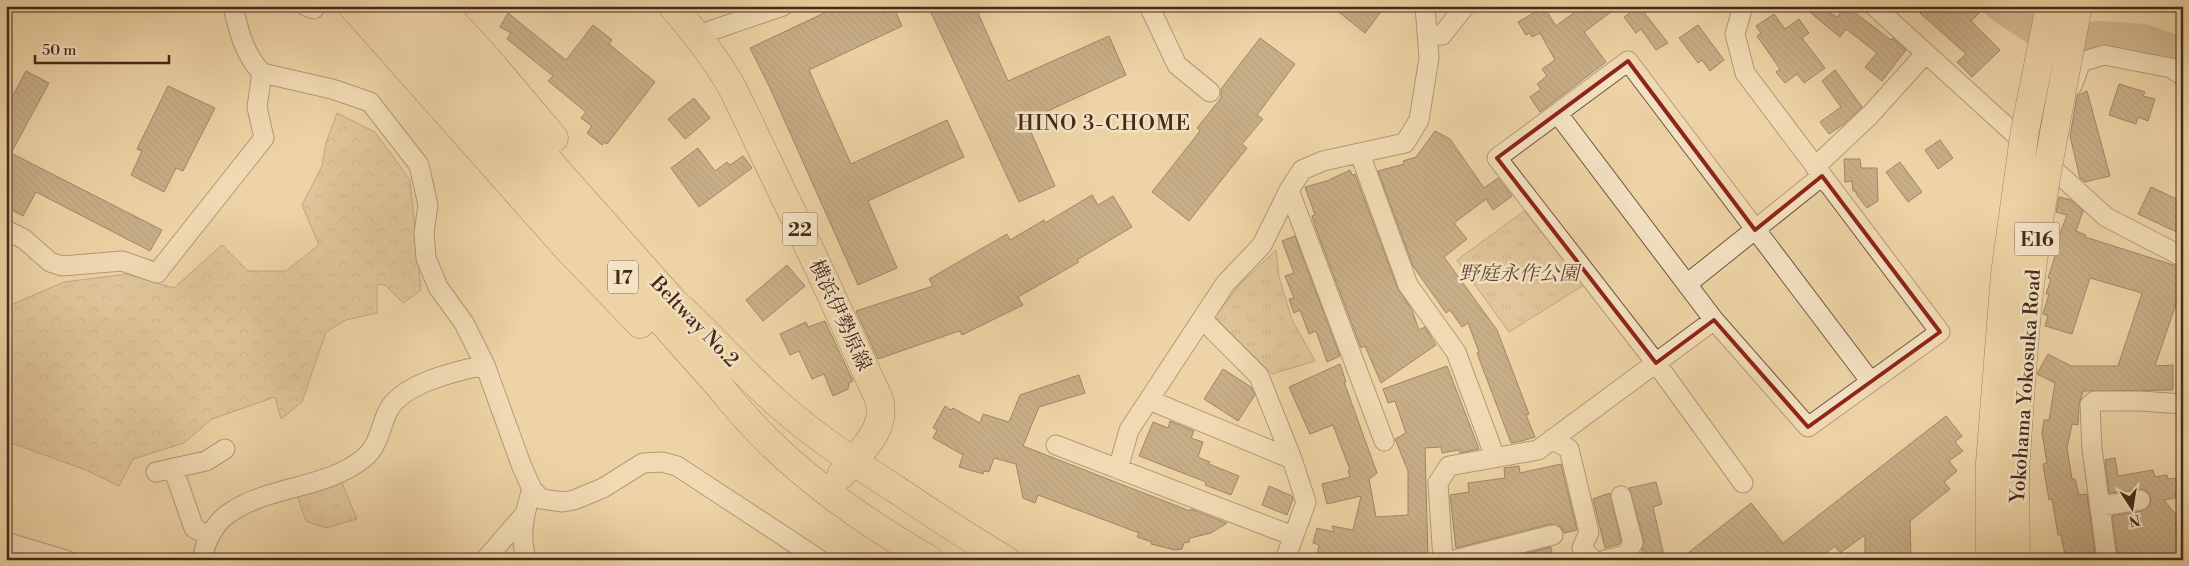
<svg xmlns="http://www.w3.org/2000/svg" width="2189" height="566" font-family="'Libre Bodoni','Noto Serif JP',serif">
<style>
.forest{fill:url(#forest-crowns);stroke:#8a7054}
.park{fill:url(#park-tufts);stroke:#8a7054}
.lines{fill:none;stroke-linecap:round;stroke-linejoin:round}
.river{stroke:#b49976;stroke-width:32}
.building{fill:url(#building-back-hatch);stroke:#45291a}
.street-casing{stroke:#6f543d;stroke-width:21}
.primary-casing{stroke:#45291a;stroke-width:29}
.highway-casing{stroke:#45291a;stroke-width:29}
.street{stroke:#f3e2c4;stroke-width:19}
.primary{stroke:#edd3a5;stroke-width:28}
.highway{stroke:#edd3a5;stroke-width:28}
.highway-bridge-casing{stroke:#45291a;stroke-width:29;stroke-linecap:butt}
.highway-bridge{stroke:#edd3a5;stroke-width:28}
.marked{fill:none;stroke:#8f2418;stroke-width:4;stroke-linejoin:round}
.labels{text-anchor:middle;stroke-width:5;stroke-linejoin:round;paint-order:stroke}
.shield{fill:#f3e2c4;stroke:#79604d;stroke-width:1}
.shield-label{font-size:19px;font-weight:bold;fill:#45291a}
.park-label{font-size:20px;font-style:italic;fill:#614531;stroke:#f3e2c4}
.street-label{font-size:20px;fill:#45291a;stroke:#f3e2c4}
.neighbourhood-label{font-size:21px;letter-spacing:1px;fill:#45291a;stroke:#f3e2c4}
</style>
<defs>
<pattern id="forest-crowns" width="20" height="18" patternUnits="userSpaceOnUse" patternTransform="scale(1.25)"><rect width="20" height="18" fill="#d0b68d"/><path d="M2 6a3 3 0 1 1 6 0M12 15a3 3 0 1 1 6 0" fill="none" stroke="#ab9472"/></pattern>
<pattern id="park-tufts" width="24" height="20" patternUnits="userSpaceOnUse" patternTransform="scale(1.25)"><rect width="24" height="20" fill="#d0b68d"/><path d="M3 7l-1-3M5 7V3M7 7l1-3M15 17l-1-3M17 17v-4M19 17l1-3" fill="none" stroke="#ab9472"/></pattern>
<pattern id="building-back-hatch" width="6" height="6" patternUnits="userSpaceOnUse" patternTransform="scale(1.25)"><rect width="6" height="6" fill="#9c8162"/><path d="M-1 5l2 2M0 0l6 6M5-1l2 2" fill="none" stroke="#816a50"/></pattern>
</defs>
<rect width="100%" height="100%" fill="#edd3a5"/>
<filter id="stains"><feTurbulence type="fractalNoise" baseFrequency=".004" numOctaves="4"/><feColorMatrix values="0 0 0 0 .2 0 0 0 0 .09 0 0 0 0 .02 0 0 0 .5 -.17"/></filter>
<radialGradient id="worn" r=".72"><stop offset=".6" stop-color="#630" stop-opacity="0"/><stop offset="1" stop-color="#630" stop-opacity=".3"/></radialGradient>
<path class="forest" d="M337,113l38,19 35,48 11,110 -18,13 -18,-18 -8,-1v29l-31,7 -20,12 -24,70 -21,17 -6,-22 -63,22 -28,24 -51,16 -14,27 -33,-16 -80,-29v-134l58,-25 63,-8 47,14 48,-43 26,26h38l33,-26 -17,-40 20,-39 4,-23z"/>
<path class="park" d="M1524,211l60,74 -75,47 -52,-72z
M1276,250l3,27 13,43 23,41 -43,13 -57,-57 24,-32z
M340,478l17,41 -31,9 -20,-7 -10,-28z"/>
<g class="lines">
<path class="river" d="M2000,6l55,36 44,-5 45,3 39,14"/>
</g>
<path class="building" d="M839,6h54l9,20 -93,44 42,94 96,-44 17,37 -96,44 29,67 -39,17 -88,-197 -20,-40z
M928,6h47l33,75 101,-45 17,39 -100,46 29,65 -36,16z
M1331,6h54l-20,27z
M1583,6h36l-35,26 22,30 -66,50 -10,-15 11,-8 -4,-5 10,-8 -5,-7 13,-9 -15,-27 -8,4 -2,-4 -4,2 -8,-13 26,-15 12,19z
M1639,6l29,37 -12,7 -15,-21 -5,4 -12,-16z
M1809,6h9l19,11 9,-11 45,34 2,-2 13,12 -24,31 -17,-14 12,-14 -31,-24 -6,8 -34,-28z
M1912,6h59l8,7 -8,8 29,29 -28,27 -15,-15 9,-8z
M508,13l58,47 27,-35 19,15 -3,4 46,38 -48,62 -3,-2 -2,3 -15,-12 5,-7 -11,-8 5,-6 -38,-31 5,-5 -46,-37 4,-6 -11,-6z
M1774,14l11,15 14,-10 10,14 -7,5 23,30 -21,15 -7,-9 -12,9 -9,-11 4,-3 -23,-33 4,-3 -5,-7z
M1698,25l26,35 -14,11 -8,-11 -4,3 -19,-25z
M1260,38l35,26 -38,51 6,4 -21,25 5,4 -58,73 -37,-29 48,-61 -3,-3 24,-30v-9z
M1835,70l27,37 -18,17 -15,10 -9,-12 21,-15 -19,-26z
M26,71l23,12 -38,70 151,77 -12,21 -114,-59 -13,24 -17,-9v-113l6,3z
M2119,84l26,8 -2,4 12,3 -7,22 -10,-4 -2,7 -27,-9z
M168,86l47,22 -32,63 -7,-3 -12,24 -33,-17 11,-24 -5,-2z
M2087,91l23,85 -25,6 -5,-4 -10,-42 7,-40z
M694,98l16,20 -25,21 -17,-20z
M1435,131l15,8 34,49 14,-10 14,18 -19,14 -7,-11 -32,24 13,16 -23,18 53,73 32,84 -3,1 9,22 -13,4 -11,2 -34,-90 2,-1 -11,-29 -6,4 -12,-17 -4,3 -33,-47 -35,-95 26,-7 -1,-3 13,-4z
M1940,140l13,18 -15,11 -13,-19z
M698,148l17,23 12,-9 3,3 13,-9 9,12 -53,39 -28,-39z
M1844,159h16l1,9h16l1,33 -11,7 -11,-14v-3h-3l-1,-10 -7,1z
M1900,162l22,30 -14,10 -22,-30z
M1350,170l2,5 3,-1 43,115 14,21 7,20 6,-3 11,18 -55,38 -16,-37 -4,2 -45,-119 -4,-13 3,-1 -10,-28 22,-6z
M2151,187l32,15v33l-45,-21z
M1092,195l6,10 15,-9 19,31 -55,33 2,2 -61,35 5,8 -61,30 -3,-4 -81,28 -22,-48 77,-25 -4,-7 78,-45 3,6 34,-20 1,3z
M2059,197l12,3 12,11 -7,20 10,4 -1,2 98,31v29l-4,-2 -24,71 18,-1v25l-90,1 -4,14 -1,20 -6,-1 -5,24 5,31h3l4,16 8,-1 9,66h-30l-5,-25h-3l-6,-36 -3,1 -6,-36 4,-1 -5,-30 2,-13h5l6,-37 -18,-9 11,-20 23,12h47l24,-73 -52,-15 -18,56 -27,-8 3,-10 -5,-2 6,-20h-3l5,-15 -3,-1 8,-25 -3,-1 14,-37 -11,-3z
M1295,236l45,120 -13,6 -11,-31 -7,3 -9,-24 -6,3 -5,-14 5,-1 -9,-22 9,-3 -12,-32z
M787,265l18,21 -42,35 -17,-21z
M825,321l28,60 -4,2 -1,6 -15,7 -9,-22 -12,5 -13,-28 -9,4 -10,-21 26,-12 2,5z
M1340,364l6,18h-2l33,91 -8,6 7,38 32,-2v-44l-13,-32 11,-6 -11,-32 -7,2 -5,-14 64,-23 32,83 -19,4 -1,-3 -17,3 -1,-6 -16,1 3,109h-22v3h-90l3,-15 -6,-2 4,-15 17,4 -2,-6 21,4 8,-34 -34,8 -5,-20 28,-7 -2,-6 2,-1 -17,-45 -23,9 -21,-47z
M1223,369l28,18 4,8 -17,26 -34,-22z
M1079,375l6,18 -46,14 -16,39 167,65 1,-2 36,14 -16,10 -21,5 -1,4 -5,1 -2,6 -7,1 -24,-6 1,-2 -15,-5 2,-4 -101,-38 -3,8 -12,-5 -7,-34 -22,-6 -5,14 -5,-1 -1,3 -24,-7 4,-12 -30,-17 4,-8 -4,-2 12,-22 6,4 2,-2 27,15 3,-9 26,8 11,-27z
M1946,416l16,20 -7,6 8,9 -14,10 8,10 -13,11 6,7 -40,32 1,39h-46v-25l-25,18 -5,-7 -18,14h-42l-7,-9 -11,9h-78l72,-57 32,40z
M1170,421l24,10 -3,7 12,4 -5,15 12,5 -1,2 30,12 -8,19 -26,-10 1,-3 -67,-26 14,-34 15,6z
M2115,458l3,18 35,-6 2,7 12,-2 1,4 10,-1 2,13 -5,1v6l-11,2 19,23v32l-25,5h-40l-6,-44 30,-5 8,-6 1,-6 -3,-6 -4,-4 -35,4 -4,-33z
M1561,464l16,66 -13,3 -3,-6 -11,-3 -94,24 -6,-53 19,-3 -1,-9 37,-5 -1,-10 15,-2 1,7z
M1656,482l6,22 -9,3 12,53h-21l-2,-10 2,-10 -15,-52z
M1269,486l23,10 1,3 -6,16 -25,-10z
M1610,493l11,48 -2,3 -14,4 -12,-49z
M1551,547l2,13h-52z"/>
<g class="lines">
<g class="street-casing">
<path id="street" d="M233,6c5,24 12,50 29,67l70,16 38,13 49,63 9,40 -4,28 2,25 12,29 26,36 21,42 37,102 10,22 9,10 22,3 11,-2 29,-12 40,-25 19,-1 15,4 143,94
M306,6l8,3
M1149,6l28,59 33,27
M1874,6l232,211 77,40
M698,35l85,-29
M1428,35h14l23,-29
M2072,86l9,-24 23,-7 67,13 12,8
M1558,114l156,206 94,107 132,-95 -195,-259 -10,-39 8,-28
M1360,154l48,131 48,67 39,105
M1815,167l55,-52 56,-62
M1289,190l95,251
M6,230l18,9 26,23 12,4 60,-5 35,12 107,-135 -7,-31 5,-34
M1687,284l135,-108
M1202,319l57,57 33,83 14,43 -21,58
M1149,400l143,59
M1552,439l17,10 20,83 -7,16 11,12
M1056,445l237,91
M173,468l21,60 15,8
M1118,469l11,-39 96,-146 37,-39 27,-55 13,-20 21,-9 82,-18 14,-23 10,-62 -4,-52
M156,472l50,-11 19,-12
M1743,483l-87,-120 -159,-205 131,-97 243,321
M2100,506l40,-6
M6,542l60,18
M203,560c0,-16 12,-37 25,-46 40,-29 97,-24 136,-56 15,-12 16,-31 24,-47 14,-28 69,-40 97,-46
M485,560l38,-44
M527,560c-9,-23 -2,-49 5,-71
M1443,560l-5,-77 11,-17 89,-16 176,-130
M1454,560l99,-25
M1605,560l21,-5 7,-12 -12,-47
M2107,560l-15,-111 -2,-44 5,-4h45l43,3"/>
</g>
<g class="primary-casing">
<path id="primary" d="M352,6l213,240 75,78
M381,6l340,382c55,72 131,127 209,172
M411,6l263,296c36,32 67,69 103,101 37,33 78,60 120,87 36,24 71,48 109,70
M439,6l51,56 64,76
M672,6c23,26 44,53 61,83l88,184 58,126c9,32 -20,53 -38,76"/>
</g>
<g class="highway-casing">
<path id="highway" d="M2015,474l1,86
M1990,560v-97"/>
</g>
<use href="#street" class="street"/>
<use href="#primary" class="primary"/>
<use href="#highway" class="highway"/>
<g class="highway-bridge-casing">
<path id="highway-bridge" d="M1990,463l15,-189 20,-144 25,-124
M2015,474c4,-66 8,-132 16,-198 12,-90 30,-180 47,-270"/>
</g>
<use href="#highway-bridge" class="highway-bridge"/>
</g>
<path d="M0 0H2189V566H0ZM1628,61l127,169 67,-54 118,156 -132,95 -94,-107 -58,43 -159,-205z" fill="#edd3a5" fill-opacity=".55" fill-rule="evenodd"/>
<path class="marked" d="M1628,61l127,169 67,-54 118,156 -132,95 -94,-107 -58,43 -159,-205z"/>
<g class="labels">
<g class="shield">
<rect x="782.5" y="212.5" width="35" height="33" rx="4"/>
<rect x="2014.5" y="222.5" width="45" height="33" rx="4"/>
<rect x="608" y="260.5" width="30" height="33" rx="4"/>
</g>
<g class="shield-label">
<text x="800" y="236">22</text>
<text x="2037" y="246">E16</text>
<text x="623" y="284">17</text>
</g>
<g class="park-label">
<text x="1519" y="280">野庭永作公園</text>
</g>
<g class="street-label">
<text transform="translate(841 315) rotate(65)" y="7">横浜伊勢原線</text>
<text transform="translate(695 321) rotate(46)" y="7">Beltway No.2</text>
<text transform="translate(2025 386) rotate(-86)" y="7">Yokohama Yokosuka Road</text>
</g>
<g class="neighbourhood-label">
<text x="1104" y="130">HINO 3-CHOME</text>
</g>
</g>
<rect width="2189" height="566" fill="none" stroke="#edd3a5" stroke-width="25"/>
<rect x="8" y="8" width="2174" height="551" fill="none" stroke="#45291a" stroke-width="2.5"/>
<rect x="12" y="12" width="2164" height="541" fill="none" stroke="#45291a"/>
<g transform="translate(2132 508) rotate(168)" stroke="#f3e2c4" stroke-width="4" paint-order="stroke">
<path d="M0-4L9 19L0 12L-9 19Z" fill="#45291a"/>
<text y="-8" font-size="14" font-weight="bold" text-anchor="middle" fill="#45291a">N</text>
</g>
<path d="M35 55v8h134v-8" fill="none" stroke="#45291a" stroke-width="2.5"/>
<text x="42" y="55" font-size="15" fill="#45291a" stroke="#f3e2c4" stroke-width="4" paint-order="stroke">50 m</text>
<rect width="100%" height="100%" filter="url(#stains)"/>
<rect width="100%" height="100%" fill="url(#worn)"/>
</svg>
